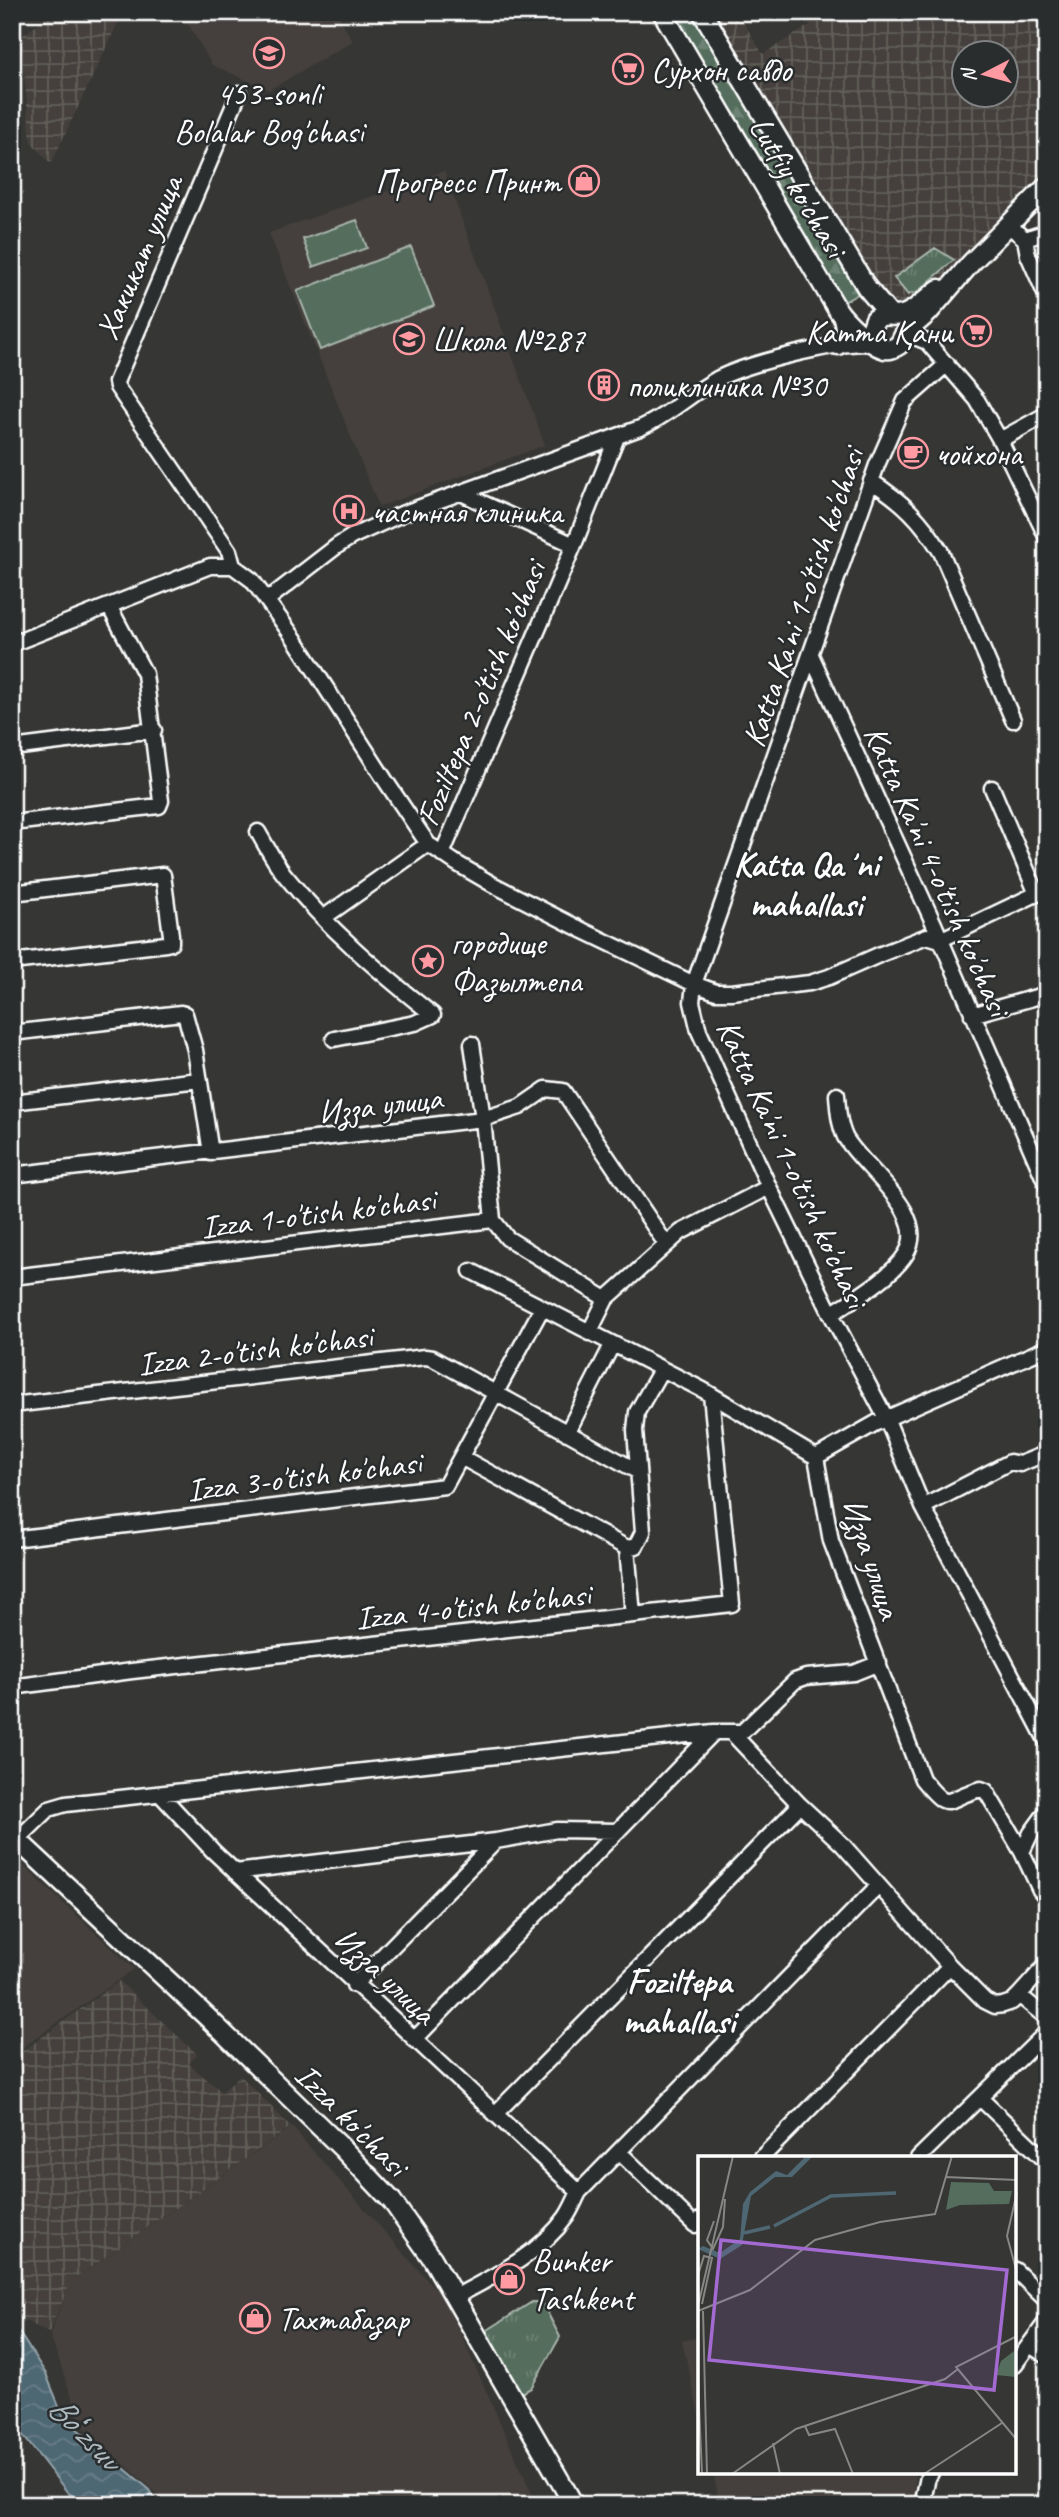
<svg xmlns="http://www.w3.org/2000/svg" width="1059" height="2517" font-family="Caveat,sans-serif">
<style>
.built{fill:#45413c}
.industrial{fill:url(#industrial-grid);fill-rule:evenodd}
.grass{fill:url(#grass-tufts);stroke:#aab6ae;stroke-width:2}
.forest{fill:url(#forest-firs);stroke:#aab6ae;stroke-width:2}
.garden{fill:#546d5c;stroke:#aab6ae;stroke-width:2}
.water{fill:url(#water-waves);stroke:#95a4ab;stroke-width:2}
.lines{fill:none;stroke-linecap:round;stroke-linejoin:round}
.minor-casing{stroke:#fff;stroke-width:19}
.major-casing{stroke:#fff;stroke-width:23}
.minor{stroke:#2a2d2e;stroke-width:14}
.major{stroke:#2a2d2e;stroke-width:18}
.labels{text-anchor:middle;stroke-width:5;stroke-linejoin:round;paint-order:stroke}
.poi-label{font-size:33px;fill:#fff;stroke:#2a2d2e;text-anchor:start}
.street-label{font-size:33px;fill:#fff;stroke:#2a2d2e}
.neighbourhood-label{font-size:35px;font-weight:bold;fill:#fff;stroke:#2a2d2e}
.water-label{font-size:35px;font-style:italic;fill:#afbbc0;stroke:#2a2d2e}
.inset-river{fill:none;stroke:#4e6773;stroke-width:3.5}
.inset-road{fill:none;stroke:#868685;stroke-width:2}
.view{fill:#a36bd2;fill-opacity:0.15;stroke:#a36bd2;stroke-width:3.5}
.inset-edge{fill:none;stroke:#fff;stroke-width:3.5}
</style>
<defs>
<pattern id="industrial-grid" width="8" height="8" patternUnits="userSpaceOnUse" patternTransform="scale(1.75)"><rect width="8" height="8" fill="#45413c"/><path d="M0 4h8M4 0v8" fill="none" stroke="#615e59"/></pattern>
<pattern id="grass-tufts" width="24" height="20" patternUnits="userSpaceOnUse" patternTransform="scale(1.75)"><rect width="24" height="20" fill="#546d5c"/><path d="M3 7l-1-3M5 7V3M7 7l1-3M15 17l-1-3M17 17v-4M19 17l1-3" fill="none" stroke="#6e8374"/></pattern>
<pattern id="forest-firs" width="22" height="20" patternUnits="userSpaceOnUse" patternTransform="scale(1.75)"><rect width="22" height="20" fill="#546d5c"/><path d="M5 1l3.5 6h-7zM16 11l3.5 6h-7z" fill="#6e8374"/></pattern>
<pattern id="water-waves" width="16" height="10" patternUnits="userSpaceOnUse" patternTransform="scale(1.75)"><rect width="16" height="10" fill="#4e6773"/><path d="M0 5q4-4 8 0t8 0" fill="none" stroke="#697e88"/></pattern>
</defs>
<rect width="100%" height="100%" fill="#363634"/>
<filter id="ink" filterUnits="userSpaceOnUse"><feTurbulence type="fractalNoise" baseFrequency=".0143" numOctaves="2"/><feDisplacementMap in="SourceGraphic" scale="14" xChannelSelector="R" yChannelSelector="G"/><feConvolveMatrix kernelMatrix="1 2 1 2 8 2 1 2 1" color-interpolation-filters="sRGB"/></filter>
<g filter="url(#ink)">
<path class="built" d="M181,12h155l17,29 -84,49 -57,-25z
M444,171l101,274 -166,62 -110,-274z
M356,495l9,21 -23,10 -9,-21z
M12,1855l122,114 -122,86z
M292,2127l154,174 91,204h-367l-88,-79 -32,-91 20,-53z
M700,2337v83l-18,-79z
M713,2473h202v32h-195z"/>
<path class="industrial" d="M55,12h68l-72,152 -20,-22 -11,-105z
M702,12h35l26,42 47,-29 -8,-13h245v174l-76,77 -64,50 -15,2zM964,52h42v42h-42z
M119,1981l78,73 -8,10 33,28 18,-17 51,52 -220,154 -22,52 -37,-19v-255z"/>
<path class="grass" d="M935,248l19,12 -40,35 -2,-2 -4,2 -14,-17z
M532,2302h10l18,35 -29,51 -11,6 -34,-63z"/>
<path class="forest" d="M670,12h23l165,282 -16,9z"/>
<path class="garden" d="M357,220l10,28 -54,19 -10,-28z
M411,247l23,59 -114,44 -23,-59z"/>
<path class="water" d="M12,2328l6,3 28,43 18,44 86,72 9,15h-70l-21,-12 -47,-60 -9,-15z"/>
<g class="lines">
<g class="minor-casing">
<path id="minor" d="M1008,225l17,14 3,16 19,43
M1025,239l22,-7
M905,333l22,9 50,58 23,40 47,98
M947,364l-42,37 -28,64 -183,519 -2,18 7,29 70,156 62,127 56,106 36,87 124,235
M1000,440l47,-26
M871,481c32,21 50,38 70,71l72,168
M461,493l113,52
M233,566l-4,-15 -112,-164 -1,-5 123,-289
M267,600l70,-54 16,-10 51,-23 236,-85c28,-12 50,-34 77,-49 29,-15 125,-40 156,-35
M12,644l198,-78h23l19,14 42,58 91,142 43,64 28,19 36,21 92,47 110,53 22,8h15l79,-9 19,-6 52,-23 46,-18 13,4 107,-51
M811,655l123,269 113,262
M12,748l142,-18
M992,788l45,106
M12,823l147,-17 2,-5 -16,-127 -36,-68
M258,832c8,14 16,29 26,42 43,54 95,98 149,141l-18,8 -81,16
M442,854l132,-309 43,-108
M12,893l151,-18 8,60v8l-5,1 -154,18
M323,918l105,-74
M185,1014l10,36 16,103
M972,1015l75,-21
M12,1033l169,-20
M472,1044l11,75 10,101
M12,1102l187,-22
M12,1175l471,-56 37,-12 26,-18 17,2 103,153
M471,1271l232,119 113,67 15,84 91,238c29,36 22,19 59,10l5,2 36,61
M12,1277l481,-57 14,18 99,61
M831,1314c23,-15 61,-37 75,-60 25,-41 -44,-86 -61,-117 -6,-13 -7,-28 -8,-42
M589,1333l17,-34 75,-67 88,-45
M12,1405l413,-48 7,1 205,113
M567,1433l45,-88
M461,1457l166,91 9,-2 7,-14 -8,-102 2,-18 24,-42
M816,1457l60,-34 171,-75
M923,1507l87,-45 10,2 27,-11
M12,1539l433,-53 97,-178
M627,1548l6,67
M12,1687l120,-16 600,-67 -21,-209
M731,1732l69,73 42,39 108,122 35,35 10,5 8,-1 9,-3 7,-7
M160,1794l54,58 365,340
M1047,1811l-16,22 -9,19 18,38 7,8
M17,1840l32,-31 17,-5 648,-72
M235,1872l261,-31 61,-11 61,1
M1047,1964l-28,31 28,23
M354,1985l142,-144
M414,2040l300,-308h28l53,-51 11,-4 48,-4 25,-10
M980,2098l67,64
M495,2114l305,-309
M619,2152l76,73 5,-5
M761,2158l189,-192
M918,2158l129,-126
M1015,2270l32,31
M455,2297c39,-21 85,-43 111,-80 5,-7 9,-17 13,-25l299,-306
M1030,2345l17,11
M1015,2364l32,-43
M922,2505l6,-28 3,-4"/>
</g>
<g class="major-casing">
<path id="major" d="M662,12l175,297c7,11 32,35 45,39 6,3 11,1 17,-3l6,-12 23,-20 43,-50 76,-77
M702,12l165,276 22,26
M875,344l-5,-11 5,-14c10,-7 17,-1 27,-4 13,-3 26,-18 37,-26
M838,345l8,-13 -3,-15
M12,1835l195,182 136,132 49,52 40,57 142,247"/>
</g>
<use href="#minor" class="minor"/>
<use href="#major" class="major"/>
</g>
</g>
<defs>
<g id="school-ring" transform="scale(1.575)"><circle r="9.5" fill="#2a2d2e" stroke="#ff9aa2" stroke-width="1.5"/><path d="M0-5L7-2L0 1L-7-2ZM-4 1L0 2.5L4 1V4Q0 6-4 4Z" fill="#ff9aa2"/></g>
<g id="supermarket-ring" transform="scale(1.575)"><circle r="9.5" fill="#2a2d2e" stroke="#ff9aa2" stroke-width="1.5"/><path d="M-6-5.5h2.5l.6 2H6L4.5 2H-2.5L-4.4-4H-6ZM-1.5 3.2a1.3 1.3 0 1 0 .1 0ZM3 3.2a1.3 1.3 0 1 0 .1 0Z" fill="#ff9aa2"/></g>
<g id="shop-ring" transform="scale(1.575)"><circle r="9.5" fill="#2a2d2e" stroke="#ff9aa2" stroke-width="1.5"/><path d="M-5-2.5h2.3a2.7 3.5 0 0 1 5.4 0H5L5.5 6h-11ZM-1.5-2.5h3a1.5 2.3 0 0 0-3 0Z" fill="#ff9aa2"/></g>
<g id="building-ring" transform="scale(1.575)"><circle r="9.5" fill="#2a2d2e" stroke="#ff9aa2" stroke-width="1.5"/><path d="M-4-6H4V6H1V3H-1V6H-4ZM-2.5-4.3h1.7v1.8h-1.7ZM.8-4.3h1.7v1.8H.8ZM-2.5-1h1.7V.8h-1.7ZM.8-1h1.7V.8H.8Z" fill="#ff9aa2"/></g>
<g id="cafe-ring" transform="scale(1.575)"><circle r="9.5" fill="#2a2d2e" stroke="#ff9aa2" stroke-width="1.5"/><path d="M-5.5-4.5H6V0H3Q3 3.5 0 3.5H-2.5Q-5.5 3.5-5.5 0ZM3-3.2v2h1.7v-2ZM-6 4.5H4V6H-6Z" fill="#ff9aa2"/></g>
<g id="hospital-ring" transform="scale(1.575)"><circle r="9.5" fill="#2a2d2e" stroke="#ff9aa2" stroke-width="1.5"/><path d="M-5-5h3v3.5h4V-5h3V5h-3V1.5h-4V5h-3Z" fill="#ff9aa2"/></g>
<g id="sight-ring" transform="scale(1.575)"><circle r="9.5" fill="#2a2d2e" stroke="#ff9aa2" stroke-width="1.5"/><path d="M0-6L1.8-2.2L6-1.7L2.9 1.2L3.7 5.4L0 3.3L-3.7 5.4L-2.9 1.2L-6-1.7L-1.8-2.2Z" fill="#ff9aa2"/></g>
</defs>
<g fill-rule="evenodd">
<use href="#school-ring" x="269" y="53"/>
<use href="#supermarket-ring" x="628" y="69"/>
<use href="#shop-ring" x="584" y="181"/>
<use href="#supermarket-ring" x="976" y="331"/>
<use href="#school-ring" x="409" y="339"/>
<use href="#building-ring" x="604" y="385"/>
<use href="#cafe-ring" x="913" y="453"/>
<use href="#hospital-ring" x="349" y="511"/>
<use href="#sight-ring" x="428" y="961"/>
<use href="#shop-ring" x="509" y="2279"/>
<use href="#shop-ring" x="255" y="2318"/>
</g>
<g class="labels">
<g class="poi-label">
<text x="651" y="81">Сурхон савдо</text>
<text x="269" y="105" text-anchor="middle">453-sonli<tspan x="269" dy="38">Bolalar Bog'chasi</tspan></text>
<text x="561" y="193" text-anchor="end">Прогресс Принт</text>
<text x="953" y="343" text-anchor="end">Катта Қани</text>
<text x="432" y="351">Школа №287</text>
<text x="627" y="397">поликлиника №30</text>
<text x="936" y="465">чойхона</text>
<text x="372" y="523">частная клиника</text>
<text x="451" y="954">городище<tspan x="451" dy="38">Фазылтепа</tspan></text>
<text x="532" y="2272">Bunker<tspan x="532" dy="38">Tashkent</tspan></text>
<text x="278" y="2330">Тахтабазар</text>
</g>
<g class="street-label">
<text transform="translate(799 186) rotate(59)" y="12">Lutfiy ko'chasi</text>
<text transform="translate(138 257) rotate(-67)" y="12">Хакикат улица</text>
<text transform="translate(802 597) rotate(-71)" y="12">Katta Ka'ni 1-o'tish ko'chasi</text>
<text transform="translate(480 693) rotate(-67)" y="12">Foziltepa 2-o'tish ko'chasi</text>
<text transform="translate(938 870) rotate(66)" y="12">Katta Ka'ni 4-o'tish ko'chasi</text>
<text transform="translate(380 1104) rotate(-7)" y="12">Изза улица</text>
<text transform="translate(793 1163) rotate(65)" y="12">Katta Ka'ni 1-o'tish ko'chasi</text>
<text transform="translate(318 1212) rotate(-7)" y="12">Izza 1-o'tish ko'chasi</text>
<text transform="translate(255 1349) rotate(-7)" y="12">Izza 2-o'tish ko'chasi</text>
<text transform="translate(304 1475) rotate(-7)" y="12">Izza 3-o'tish ko'chasi</text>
<text transform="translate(873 1558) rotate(72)" y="12">Изза улица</text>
<text transform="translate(473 1605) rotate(-6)" y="12">Izza 4-o'tish ko'chasi</text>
<text transform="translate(386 1975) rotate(43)" y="12">Изза улица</text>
<text transform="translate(352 2119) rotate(45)" y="12">Izza ko'chasi</text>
</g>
<g class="neighbourhood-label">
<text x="806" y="876">Katta Qaʼni<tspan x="806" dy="40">mahallasi</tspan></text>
<text x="679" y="1993">Foziltepa<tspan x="679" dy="40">mahallasi</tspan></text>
</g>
<g class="water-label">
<text transform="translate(85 2432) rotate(46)" y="12">Boʻzsuv</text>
</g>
</g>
<g transform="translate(698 2156)">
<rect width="318" height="318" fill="#363634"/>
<path d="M253,26l38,1 5,8h18l-3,13 -49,1 -14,5z" fill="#546d5c"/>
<path d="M316,195l2,26 -20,-2 5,-14z" fill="#546d5c"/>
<path d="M115,0l-21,21h-17l-24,19 -9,49 -22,14 -22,-10 5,-3 17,7 20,-14 3,-35 7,-12 26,-21 11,4 17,-17z" fill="#4e6773"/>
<path class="inset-river" d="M76,70l57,-30 65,-3M46,77l26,-6"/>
<path class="inset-road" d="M247,21l72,3M319,36l-10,44 10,37M16,65l-7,19 6,9 10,-22 2,-28M0,119l6,-19 8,2 -10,46M0,150l35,-150M0,155l52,-21 65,-50 65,-18 55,-8 17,-58M5,155l4,163M319,180l-61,31 61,73M0,226l4,92M107,270l4,9 26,-6 18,45M75,287l7,31M34,318l64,-45 149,-50 13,-10M226,318l78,-51"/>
<path class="view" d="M23,84l286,30 -13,120 -285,-30z"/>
<rect width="318" height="318" class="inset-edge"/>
</g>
<rect width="1059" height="2517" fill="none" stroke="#2a2d2e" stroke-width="42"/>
<rect x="21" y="21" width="1017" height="2475" fill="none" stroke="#fff" stroke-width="2.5" filter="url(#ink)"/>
<g transform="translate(985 74) rotate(264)"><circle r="33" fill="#2a2d2e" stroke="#7f8182" stroke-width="2"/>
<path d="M0-5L12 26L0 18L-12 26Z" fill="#ff9aa2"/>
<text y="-10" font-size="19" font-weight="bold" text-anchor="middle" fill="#ffffff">N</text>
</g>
</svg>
